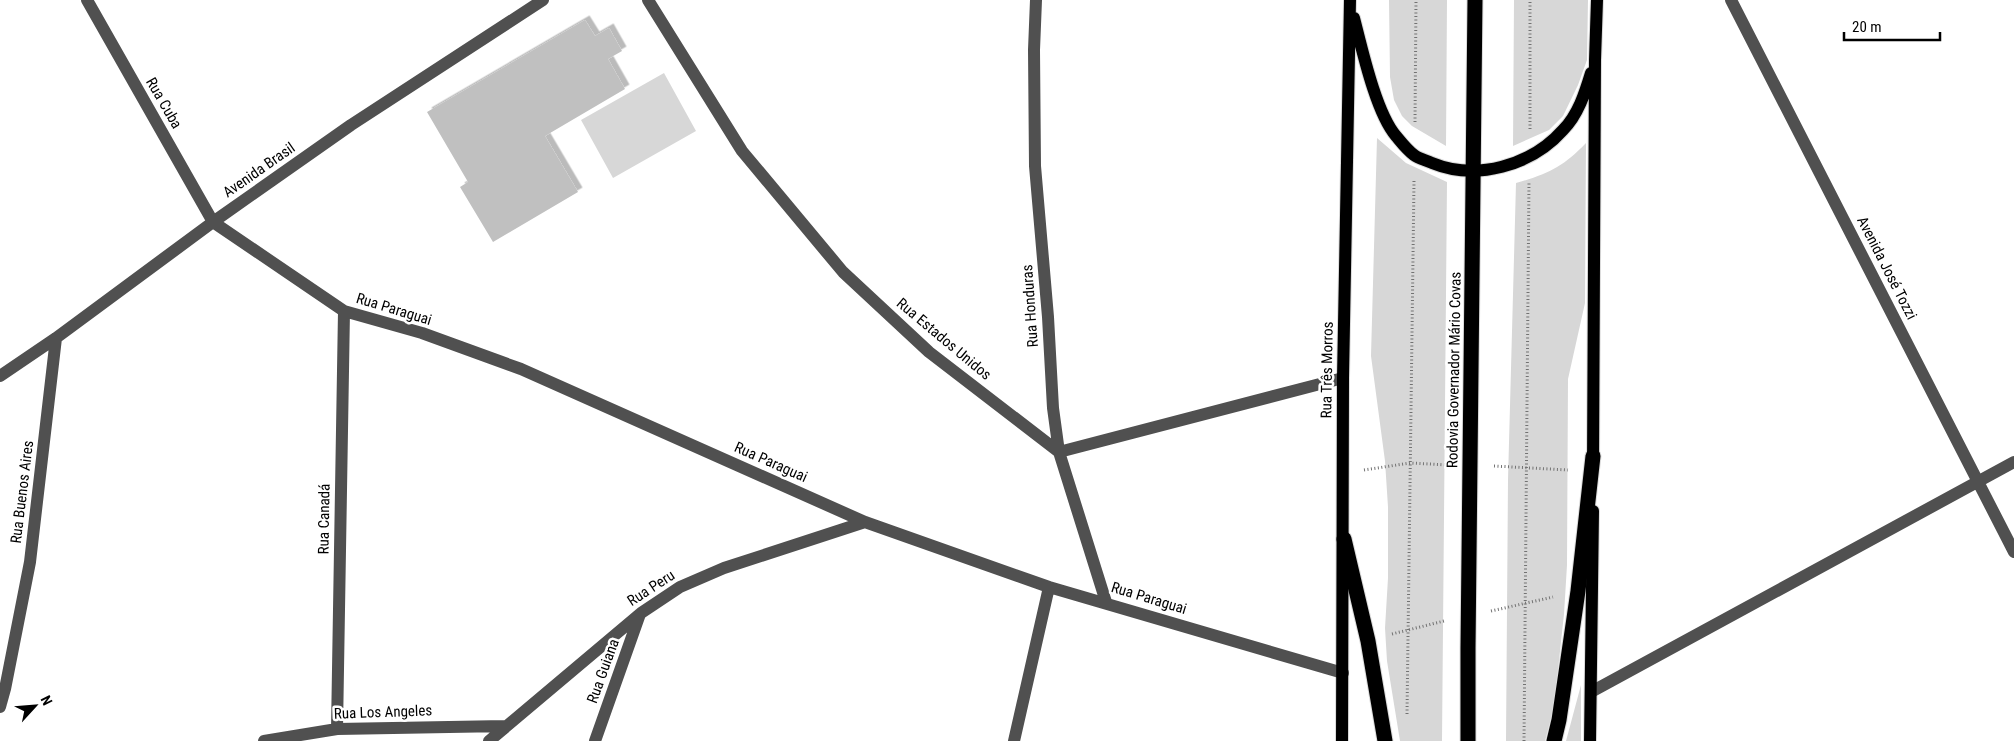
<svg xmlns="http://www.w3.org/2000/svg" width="2014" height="741" font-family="'Roboto Condensed',sans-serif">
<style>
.green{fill:#d7d7d7}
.building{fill:#c0c0c0;filter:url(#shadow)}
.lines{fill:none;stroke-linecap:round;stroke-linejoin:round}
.major-casing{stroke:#dbdbdb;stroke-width:14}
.highway-casing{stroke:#dbdbdb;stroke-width:17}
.path{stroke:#727272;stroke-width:3;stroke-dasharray:1 2.5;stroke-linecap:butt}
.minor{stroke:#505050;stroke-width:12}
.major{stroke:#000;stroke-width:12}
.highway{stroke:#000;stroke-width:15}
.labels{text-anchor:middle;stroke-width:5;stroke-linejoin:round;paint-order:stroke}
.street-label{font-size:15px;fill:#000;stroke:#fff}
</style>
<defs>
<filter id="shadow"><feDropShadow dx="4.5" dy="-4.5" stdDeviation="0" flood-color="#0004"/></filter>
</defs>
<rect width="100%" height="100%" fill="#fff"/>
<path class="green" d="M1389,0h58l-1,146 -34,-20 -10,-10 -8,-16 -4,-23z
M1514,0h74l-1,60 -9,25 -15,31 -14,14 -36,16z
M664,73l32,58 -83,47 -32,-58z
M1377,138l29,25 41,19 -5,559h-42l-13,-80 -2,-33 3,-50v-71l-3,-46 -14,-105z
M1586,143l-1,160 -17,76 -1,186 -3,49 -10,93 -9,34h-39l2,-261 8,-297c32,-9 47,-16 70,-40z
M1581,685v56h-15z"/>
<path class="building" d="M585,20l10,16 14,-8 13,23 -14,8 17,30 -80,47 33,56 -85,50 -33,-55 8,-5 -41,-70z"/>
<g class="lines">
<g class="major-casing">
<path id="major" d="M1354,18c8,31 22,95 42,118 5,6 11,14 18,19 5,4 12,5 18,8 44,18 99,3 131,-33 15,-15 22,-37 28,-57
M1593,466l2,-406 2,-60
M1342,741l1,-363 7,-378
M1590,741l3,-230"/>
</g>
<g class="highway-casing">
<path id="highway" d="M1344,539l24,102 17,100
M1468,741v-93l7,-648
M1554,741l5,-21 19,-129 15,-135"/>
</g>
<path class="path" d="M1415,122l1,-122
M1530,129v-129
M1494,466l74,4
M1364,470l46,-7 38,2
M1491,611l62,-14
M1392,634l52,-13
M1407,714l7,-533
M1524,741l5,-560"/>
<path class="minor" d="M87,0l126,222 131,89 78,22 99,36 344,153 184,65 294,86
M648,0l94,151 101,121 86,80 130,100
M1036,0l-2,50 1,116 13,151 5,91 6,44 47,150
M1731,0l283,552
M0,376l56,-38 157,-116 138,-97 192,-125
M1059,452l284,-74
M1591,692l423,-230
M0,707l5,-18 25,-127 26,-224
M337,729l7,-418
M264,741l73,-12 168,-3
M489,741l152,-128 39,-26 44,-19 141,-46
M595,741l45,-127
M1014,741l35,-154"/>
<use href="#major" class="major"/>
<use href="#highway" class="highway"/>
</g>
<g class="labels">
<g class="street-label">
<text transform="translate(164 103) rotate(60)" y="5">Rua Cuba</text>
<text transform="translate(259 170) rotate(-35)" y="5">Avenida Brasil</text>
<text transform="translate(1887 268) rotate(63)" y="5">Avenida José Tozzi</text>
<text transform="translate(1030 306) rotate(-94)" y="5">Rua Honduras</text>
<text transform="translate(394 309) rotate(17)" y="5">Rua Paraguai</text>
<text transform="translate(944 339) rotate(40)" y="5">Rua Estados Unidos</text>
<text transform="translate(1327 370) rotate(-89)" y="5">Rua Três Morros</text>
<text transform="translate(1454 370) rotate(-89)" y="5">Rodovia Governador Mário Covas</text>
<text transform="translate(771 462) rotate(24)" y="5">Rua Paraguai</text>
<text transform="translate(22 492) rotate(-83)" y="5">Rua Buenos Aires</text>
<text transform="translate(324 519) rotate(-89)" y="5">Rua Canadá</text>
<text transform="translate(651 588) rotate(-33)" y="5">Rua Peru</text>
<text transform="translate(1149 598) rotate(17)" y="5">Rua Paraguai</text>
<text transform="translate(603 671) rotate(-70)" y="5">Rua Guiana</text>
<text transform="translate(383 712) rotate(-2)" y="5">Rua Los Angeles</text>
</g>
</g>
<g transform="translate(35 706) rotate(64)" stroke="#ffffff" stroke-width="4" paint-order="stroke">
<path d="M0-4L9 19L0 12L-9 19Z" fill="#000000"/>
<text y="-8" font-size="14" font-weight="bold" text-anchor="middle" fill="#000000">N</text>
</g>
<path d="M1844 32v8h96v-8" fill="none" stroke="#000000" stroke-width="2.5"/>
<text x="1852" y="32" font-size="15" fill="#000000" stroke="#ffffff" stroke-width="4" paint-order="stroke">20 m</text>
</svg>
